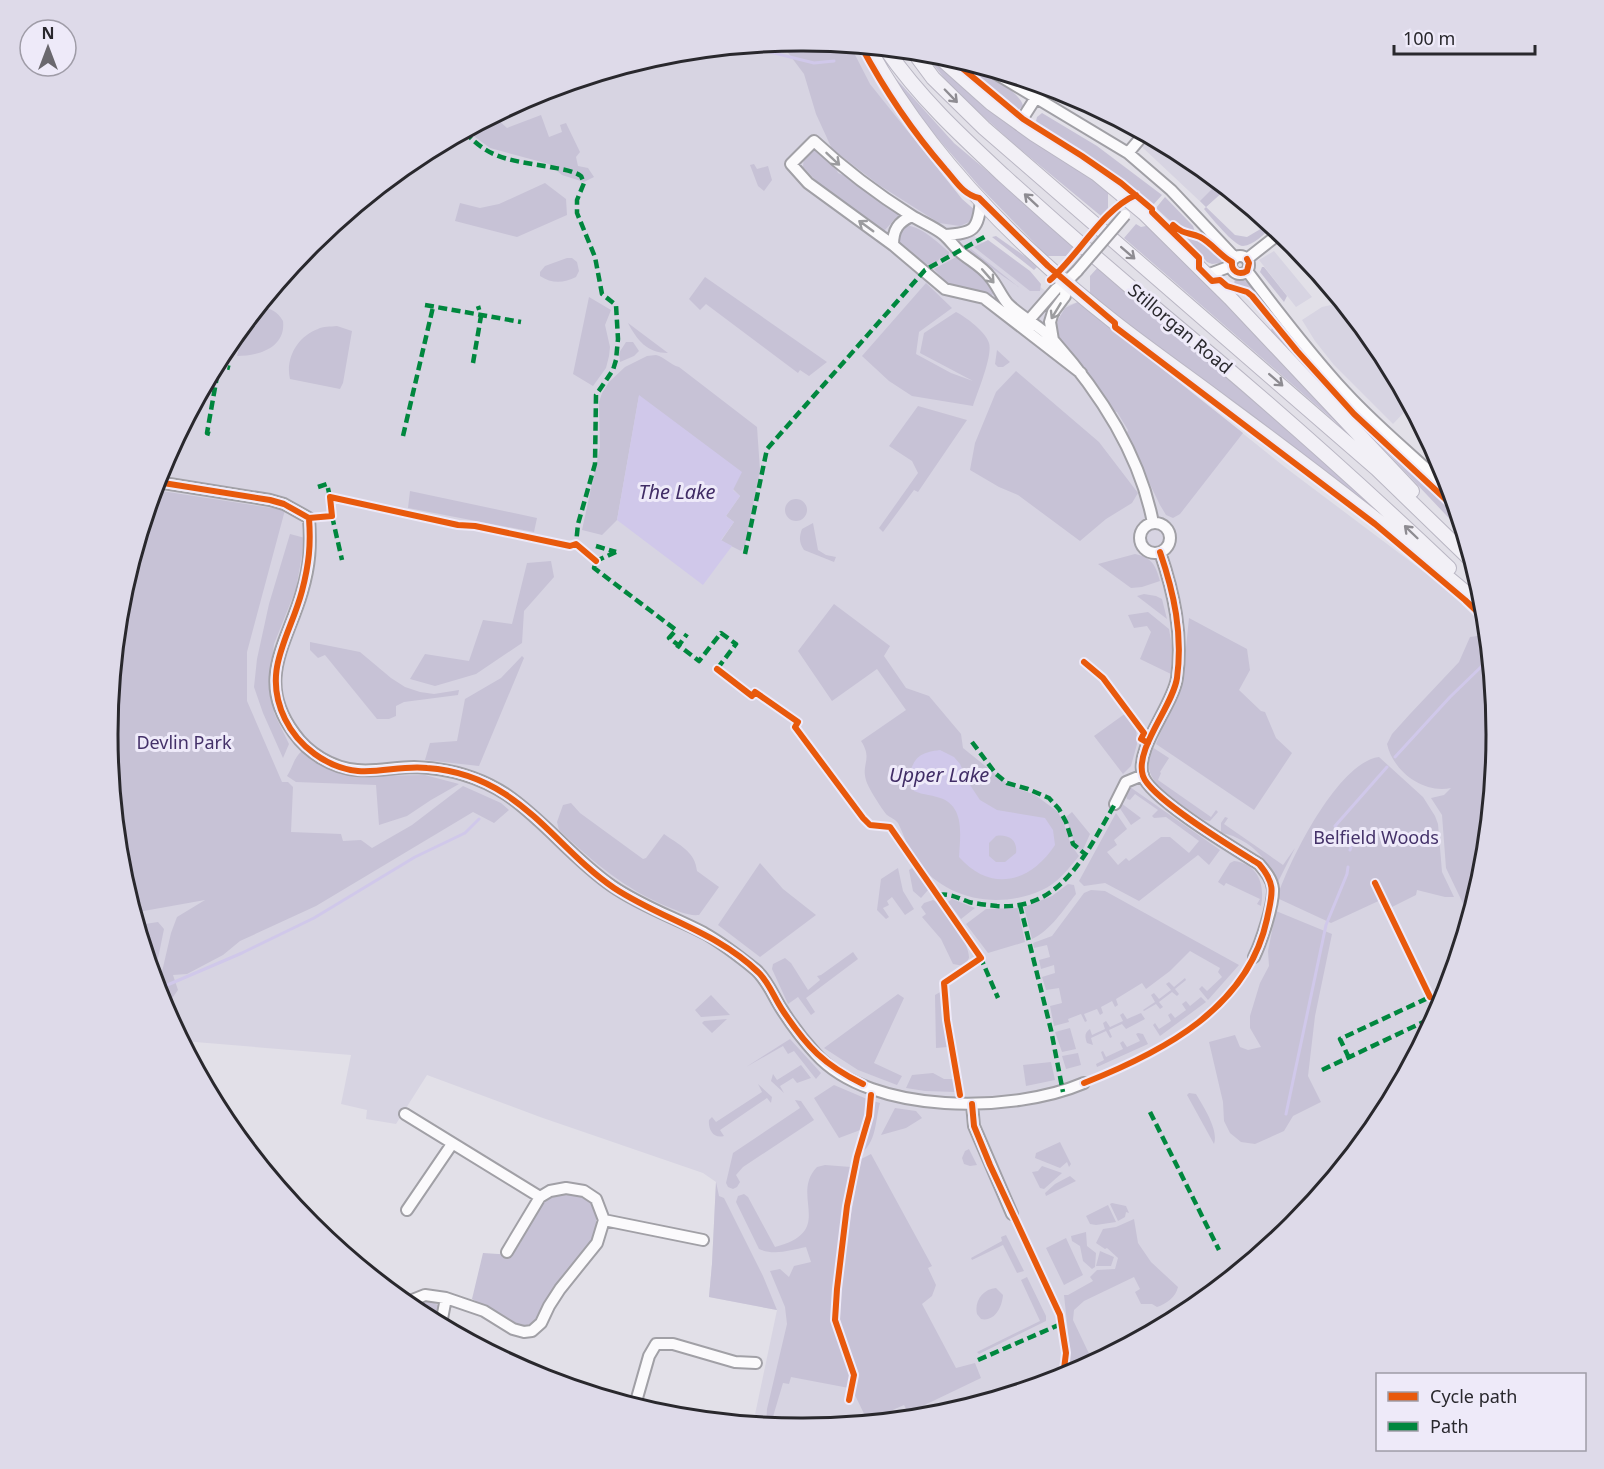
<svg xmlns="http://www.w3.org/2000/svg" width="1604" height="1469" font-family="'Noto Sans',sans-serif">
<style>
.built{fill:#d7d4e2}
.green{fill:#c7c2d6}
.water{fill:#d0c8ea;fill-rule:evenodd}
.lines{fill:none;stroke-linecap:round;stroke-linejoin:round}
.stream{stroke:#d0c8ea;stroke-width:3}
.minor-casing{stroke:#a1a0a6;stroke-width:14}
.major-casing{stroke:#b9b6c3;stroke-width:16}
.minor{stroke:#fbfafc;stroke-width:10}
.major{stroke:#f2f0f6;stroke-width:14}
.minor-bridge-casing{stroke:#a1a0a6;stroke-width:14;stroke-linecap:butt}
.minor-bridge{stroke:#fbfafc;stroke-width:10}
.quiet{stroke:#00873e;stroke-width:4.5;stroke-dasharray:9 4.5;stroke-linecap:butt}
.cycleway-casing{stroke:#eeeaf9;stroke-width:10}
.cycleway{stroke:#e8590c;stroke-width:6}
.oneway{stroke:#8e8c92}
.oneway2{stroke:#9c9c9f}
.labels{text-anchor:middle;stroke-width:6;stroke-linejoin:round;paint-order:stroke}
.street-label{font-size:18px;fill:#29282d;stroke:#eeeaf9}
.park-label{font-size:18px;fill:#443169;stroke:#eeeaf9}
.water-label{font-size:20px;font-style:italic;fill:#412d66;stroke:#eeeaf9}
.rim{fill:none;stroke:#29282d;stroke-width:3}
</style>
<rect width="100%" height="100%" fill="#e2e0e8"/>
<path class="built" d="M802,41l54,5 24,44 30,44 52,65 15,13 -4,23 92,71 13,-4 208,166 157,118 42,41 11,108 -13,135 -40,130 -64,120 -87,105 -105,87 -120,64 -130,39 -135,13 -49,-4 24,-114 -68,-13 3,-33 4,-82 -13,-9 -163,-56 -113,-42 -31,49 -30,-5 1,-9 -26,-6 10,-49 -168,-14 -22,-41 -40,-130 -13,-136 13,-135 40,-130 64,-120 87,-105 105,-87 120,-64 130,-39z
M1147,136l41,22 38,31 -20,18 -65,-61z
M1274,251l38,46 -16,10 -37,-47z
M1331,305h12l36,44 31,57 -17,18 -59,-59 -19,-24 -13,-21 20,-13z"/>
<path class="green" d="M802,41l48,4 20,39 92,115 15,13 -8,10 -9,4 -21,-3 -60,-38 -47,-36 -16,-35 -12,-40 -18,-24 -18,-6z
M924,53h3l8,7 173,129v19l-7,8 -87,-72 -61,-55z
M953,58c7,3 16,5 23,8 11,4 46,29 47,40l-7,6z
M889,71l65,72 121,102 -9,11h-19l-68,-70 -57,-66z
M1042,113l55,33 65,49 -9,10 -59,-45 -53,-33 -5,-6 1,-4z
M541,115l8,22 13,-5 -2,-7 6,-2 14,29 -4,5 2,9 10,2 6,9 -10,5 -22,-7 -13,-11 -59,-16 -23,-17 28,-14 12,11z
M811,148c14,3 22,12 27,25l12,5 50,36c-9,7 -12,15 -21,21l-36,-26 -40,-42 1,-11z
M754,164l3,5 11,-3 4,14 -8,11 -6,-5 -8,-21z
M545,183l21,16 1,16 -50,22 -62,-16 5,-18 20,5 19,-4z
M1218,183l8,6 -20,18 29,28 12,2 22,-13 3,3c-7,6 -18,18 -29,19 -9,0 -32,-29 -39,-37l2,-2 -6,-6z
M1165,197l28,29 4,12 25,22 -1,3 -9,1 -5,-2 -26,-31 -25,-23z
M1136,224l5,3 10,-2 227,234 -254,-221z
M904,225c17,1 32,16 45,27v4l-9,2 -5,7c-13,2 -35,-15 -38,-28z
M996,236l37,26 4,5 -3,3 -42,-33z
M988,240l42,31 11,13 -1,7h-10l-56,-44z
M971,249l49,39 -53,-37z
M958,256l23,16 14,20 -6,6 -41,-14 -14,-15z
M567,258h5l5,4 2,9 -3,6c-12,6 -24,7 -36,-1v-4l5,-6z
M1100,265l251,221 33,33 -294,-222v-21z
M1262,267h2l23,29 -3,6 -24,-30z
M1235,275c12,4 24,18 25,29l-10,-12 -16,-5z
M705,277l122,85 -18,14 -9,-6 -2,3 -92,-69 -6,6 -11,-11z
M926,283l26,25 -33,24 -3,22 35,19 22,8 -53,-28 4,-20 32,-21c10,5 30,20 33,31 4,13 -12,50 -16,63l-61,-10 -23,-15 -27,-25z
M589,297l22,13 -6,15 5,22 -1,9 -3,12 -13,18 -20,-12z
M1078,302l165,131 -63,81 -7,4 -7,-3 -6,-10 -34,-70 2,-5 -11,-18 -5,-1 -13,-23 -41,-47 -2,-15 2,-6 7,-12z
M259,307c12,1 18,4 24,14 3,26 -23,35 -46,35l7,-30z
M1271,321l24,32 -1,2 -23,-25 1,-2 -4,-5z
M628,323l40,30c-21,0 -31,-13 -40,-30z
M337,326l15,5 -9,52 -3,6 -50,-10c-5,-21 8,-43 28,-50 5,-3 12,-2 19,-3z
M626,342h7l6,9 -5,5 -14,6 -1,-9z
M997,350l13,12 -7,5h-5l-3,-3z
M656,355c9,2 14,10 23,12l78,60 3,43 -15,76 -4,5 -20,-10 13,-19 -8,-6 14,-20 -101,-100 -22,124 -15,15 -20,-5 18,-83 -1,-45 3,-9 7,-11 16,-15 22,-11z
M1304,359l14,18 40,44 98,90 7,22 -158,-167 -2,-6z
M1016,371l83,71 39,51 -6,10 -26,16 -26,22 -62,-46 -19,-8 -29,-17 5,-27 21,-51z
M918,406l49,14 -49,72 -4,-2 -31,42 -4,-4 39,-55 -6,-12 -23,-15z
M155,490l130,20 -38,142v49l35,81h6l5,5 -2,45 50,2 2,7 18,-1 11,8 40,-23 51,-39 38,17 8,7 -15,13 -21,-11 -157,94 -76,35 -17,14 -36,19 -14,1 5,15 -10,14 -10,-15 13,-56 6,-16 28,-17 -67,12 3,-7 -8,3 -11,-37 -14,-137 13,-135z
M410,491l127,27 -3,14 -126,-24z
M785 510a11 11 0 1 1 22 0a11 11 0 1 1-22 0Z
M813,523l5,27 8,5 10,2 -2,5 -30,-12c-5,-7 -5,-13 -2,-21z
M290,534l15,4 -9,51 -22,55 -4,35 4,34 15,31 -6,14 -20,-45 -9,-26 3,-28 12,-55z
M1135,554c17,3 21,12 25,27l-18,6 -11,1 -33,-24z
M551,561l3,16 -30,34 -2,32 -46,31 -17,5 -24,7 -25,-7 15,-25 44,7 14,-41 29,4 15,-61z
M1144,594l12,2 6,3 5,20 -30,-23z
M834,604l56,42 -6,10 22,32 23,8 32,38 2,14 46,37 26,10 22,16 6,10 8,24 8,11c-10,12 -22,28 -37,34 -44,20 -97,10 -126,-30 -8,-11 -12,-25 -18,-37 -3,-4 -7,-5 -11,-8 -4,-4 -20,-29 -21,-35 -5,-16 7,-21 -5,-39l45,-31 -29,-41 -45,32 -34,-50z
M1148,612l21,17 4,23 -2,22 -31,-15 11,-27 -4,-6 -13,2 -6,-13z
M1189,618l58,31 3,21 -11,20 22,21 4,1 11,26 16,15 -38,57 -98,-66 27,-68z
M1484,635l2,1 10,99 -13,135 -14,46 -23,-48 -4,-53 -11,-17 13,-3 7,-7c-28,6 -58,-17 -64,-44l5,-10 18,-20 49,-52 11,-25z
M310,642l50,10 31,26 14,9 15,5 14,2 25,-4 -1,5 -54,7 -8,4v10l-7,3h-12l-52,-64 -7,3 -8,-8z
M522,656l2,2 -45,108 -54,-6 5,-17 27,-2 8,-42 36,-21z
M1126,713l10,13 1,18 -6,22 -8,8 -29,-38z
M1152,747l17,11 -9,14 1,1 -3,7 53,37 5,-7 2,2 -8,9 -6,-1c-23,-16 -69,-37 -52,-73z
M302,751l15,10 49,15 59,-1 34,9 -28,16 -24,16 -28,9 -3,-40 -80,-3 -9,-6c6,-9 7,-19 15,-25z
M1379,757l44,40 12,19 3,8 4,48 12,25h-9l-28,-7 -1,5 -26,13 -5,-10 -54,25 -54,-25c12,-37 61,-136 102,-141z
M1130,787l90,63 -11,15 -11,-10 -59,46 -34,-18 -21,3 -5,-5 37,-68 11,16 -13,11 3,5 -10,7 11,13 8,-7 3,3 32,-24h9l19,16 10,-12 -33,-24 -12,1 -2,-2 6,-6 -23,-16 -5,6 -3,-1 -2,-7z
M571,803l9,10 63,46 3,-1 18,-24c15,11 31,17 33,37l22,16 -20,28c-12,1 -20,-4 -31,-8 -43,-18 -75,-45 -109,-77l-2,-8 6,-17z
M1121,803l20,15 -10,7 -12,-18z
M1072,812l18,22 -8,18 -7,-6 -9,-29z
M1225,817l3,1 -4,6 59,41 12,-17 -17,34c-9,-19 -22,-36 -43,-45 -5,-3 -9,-2 -14,-5v-9z
M1234,861c25,3 31,25 27,45l-4,-2 3,-5 -34,-16 -2,3 -6,-4 12,-19z
M760,863l23,26 33,26 -56,42 -42,-32z
M898,868l5,23 11,18 -9,6 -13,-18 -5,4 2,4 -6,3 6,9 -3,2 -9,-9 4,-31z
M912,868l16,22 -7,8 -8,-7 -4,-21z
M1068,884l6,1 2,9c-13,16 -25,36 -44,45l-8,-32 28,-11z
M1091,890l14,1 134,74 -31,35 -9,-11 3,-3 5,5 15,-14 -4,-5 2,-4 -30,-17 -20,20 -24,18 -4,-6 -26,16 2,6 -3,2 -3,-6 -11,6 2,6 -3,2 -3,-6 -13,5 3,7 -2,1 -4,-8 -13,5 1,3 -15,4 -4,-20 12,-3 -3,-15 -13,2 -4,-13 13,-4 -1,-8 -13,4 -2,-9 11,-3 -3,-12 -13,3 -1,-5 19,-7 32,-43z
M952,899l23,9 -14,11 -13,-17z
M933,900c13,6 37,44 36,58l-5,8 -11,-2 -12,-25 -19,-22 4,-3 -5,-7 3,-4z
M1018,908l7,34 -37,11 -22,-29 20,-15z
M1276,911l56,23 -17,82 -7,60 13,26 -28,14 -9,15 -29,13 -14,-2 -11,-9 -6,-12 -1,-19 -14,-60 26,-7 5,12 8,3 13,-3 -11,-19v-12l10,-33 9,-17 -1,-15z
M158,922l6,7 -10,49 -16,-53z
M853,952l5,7 -52,39 9,14 -4,3 -13,-18 -10,7 -16,-35 1,-5 12,-6 6,5 17,27 12,-10 -3,-4 4,-1z
M1185,978l1,2 -11,9 4,5 -2,2 -5,-4 -13,10 4,5 -3,2 -4,-5 -12,7 -1,-1 12,-8 -4,-7 3,-2 5,6 12,-9 -5,-6 3,-2 5,5z
M942,991l6,56 -12,1 -1,-53z
M898,994l6,4 -30,65 28,13 -5,9 -39,-15 -34,-22z
M711,995l19,20 -29,2 -6,-7z
M1201,997l5,5 -46,34 -7,-11 2,-2 4,6 12,-8 -3,-6 3,-2 4,5 11,-8 -4,-6 4,-3 4,5z
M1123,1013l4,6 14,-6 4,6 -19,10 -4,-5 -13,6 3,7 -2,1 -4,-7 -15,7 2,7 -6,-2c-2,-6 -3,-10 3,-14l2,6 13,-6 -2,-6 3,-2 4,6 13,-6 -3,-6z
M727,1019l-15,14 -10,-10 2,-2z
M1070,1028l6,21 -14,3 -7,-20z
M1138,1033l5,1 5,10 -51,23 -1,-3 8,-4 -3,-8 2,-1 3,6 17,-8 -3,-6 3,-2 4,6 13,-6 -4,-7z
M790,1039l31,34 -5,6 -22,-28 -6,3 -5,-8 -37,21z
M1078,1053l3,12 -15,4 -4,-13z
M1051,1062l4,18 -29,6 -3,-21z
M801,1065l10,13 -14,5 -4,-5 -13,8 4,7 -13,-12 2,-7 4,6z
M933,1073l11,6h10l2,13 -31,-1 -19,-3 6,-13z
M758,1084l14,13 -1,6 -4,-5 -47,32 4,6c-11,3 -16,-7 -15,-16l3,-3 4,5 46,-30z
M834,1085l33,14 1,17 -5,13 -24,9 -25,-40z
M1189,1093l7,1c7,12 23,36 18,50l-27,-49z
M795,1100l6,1 13,19 -71,47 -7,8 4,7 -3,5 -4,2 -5,-2 -2,-4 7,-30 67,-45z
M873,1101l7,2c-5,18 -3,40 -21,52l12,-39z
M895,1108l21,3 6,7 -16,10 -25,7z
M1060,1142l11,22 -2,3 -2,-5 -7,6 -25,-10 1,-5z
M969,1149l8,16 -7,1 -6,-2 -2,-6 3,-7z
M871,1154l61,112 -4,2 8,17 -4,11 -10,8 34,64 19,-5 6,15 -73,35 -4,-8 -27,12v4l-9,1 -15,-31 6,-17 -22,-55 5,-55 19,-105z
M825,1165l26,2 -15,97 -3,56 20,55 -4,13 -58,-11 -2,7 -6,-1 -11,37 7,2 -1,4 -12,-1 1,-16 20,-85 -2,-17 -15,-36 10,-2 9,8 5,-11 17,-4 -5,-15c-15,3 -32,9 -47,2l-23,-47 2,-6 6,-2 4,3 27,50c62,-16 14,-51 42,-80z
M1042,1166l20,7 -18,16 -4,-1 -8,-16 6,-1z
M1070,1176l6,5 -30,15 -1,-3 10,-9z
M716,1182l3,14 5,2 39,78 14,34 -68,-13 3,-33z
M559,1192l24,4 7,5 7,12 -1,14 -5,15 -42,53 -16,29 -6,2 -11,-2 -44,-25 11,-46 29,2 9,-13 -3,-4 27,-40z
M1112,1203l14,3 3,7 -3,-1 -1,5 -7,4 -8,-17z
M1108,1205l8,17 -20,3 -6,-1 -4,-8z
M1134,1219l4,24 13,19 27,25c-2,10 -12,17 -21,20l-5,-3h-11l-6,-12 5,-3 -6,-12 -50,24 -10,9 -1,10 20,42 -24,13 1,-24 -6,-56h4l25,-14 -3,-4 7,-7 18,-1 3,-11 -11,-10 -2,1 -9,-6 7,-14 13,-2z
M1086,1232l1,14 9,7 -1,14 -3,2 -9,-8 -3,-15 -8,-5 -1,-5z
M1006,1235l18,36 -7,2 -14,-28 -31,15 -1,-2 31,-17 -1,-4z
M1066,1238l17,37 -19,10 -18,-37z
M1100,1251l14,6 -3,9h-15z
M1027,1277l19,39v5l-67,33 -2,-2 63,-31 -19,-41z
M996,1288l7,7c-1,12 -8,27 -22,24l-4,-5c-3,-13 6,-25 19,-26z
M427,1299l11,6 -1,17 -25,-14 3,-5z
M698,1410l44,13 -76,-8z"/>
<path class="water" d="M639,395l103,77 -9,18 7,6 -14,20 8,6 -13,18 11,6 -29,39 -86,-65z
M940,750l14,7 6,7 8,18 12,18 17,10 48,8 8,12 2,15c-25,38 -64,48 -96,12 1,-20 6,-48 -16,-58 -9,-4 -20,-4 -29,-8l-6,-14c7,-20 10,-24 32,-27zM996,836c12,-2 22,4 20,17l-11,9h-9l-7,-6v-13z"/>
<g class="lines">
<path class="stream" d="M746,46l68,17 20,-2
M1395,757l55,-60 33,-32
M1350,850l1,-3 -16,-21 52,-59
M158,989l84,-36 72,-35 101,-61 50,-24 14,-14
M1286,1114l40,-189 21,-51 1,-7"/>
<g class="minor-casing">
<path id="minor" d="M990,70l138,83 43,37 64,68
M1019,124l16,-25
M1128,153l16,-19
M944,235c31,-2 34,-5 37,-35
M893,245c0,-15 5,-23 19,-29
M1231 265a9 9 0 1 1 18 0a9 9 0 1 1-18 0Z
M1247,259l33,-26
M1247,271c31,41 63,83 98,121 32,35 69,65 104,97
M1207,275l24,-9
M1029,327v-7l27,-31 10,-7 11,-11
M1053,340l-3,-18 3,-10 12,-16 1,-14
M1081,373l-97,-75 -39,-9 -52,-44 -85,-62 -17,-19 23,-23c30,28 63,53 98,75 10,6 22,11 31,18 6,5 11,12 16,17 10,9 23,15 31,26 7,8 11,19 18,27 14,14 33,22 46,37 46,52 86,113 99,182
M157,482l113,18 14,4 25,14c2,28 1,47 -7,74 -15,52 -47,88 -8,141 14,20 38,35 63,37 19,2 38,-3 57,-3 33,1 66,10 93,28 38,26 66,64 105,91 29,20 61,31 92,47 18,10 36,24 52,37 11,10 17,25 25,38 10,16 22,32 35,46 56,62 198,59 268,29
M1140 538a15 15 0 1 1 30 0a15 15 0 1 1-30 0Z
M1160,552c14,41 23,82 17,126 -4,28 -43,71 -34,98 8,23 92,73 116,88 6,7 13,15 14,25 1,15 -12,54 -19,68
M1115,804l11,-22 17,-7
M972,1104l2,22 38,88
M405,1114l135,83
M407,1210l45,-66
M604,1220l99,20
M409,1305l1,-4 15,-6 21,3
M441,1324l5,-26 38,13 29,18 11,3 8,-1 9,-8 8,-17 11,-17 37,-46 7,-23 -8,-21 -12,-8 -18,-3 -16,3 -10,6 -33,55
M635,1405l14,-49 7,-12h17l62,18 21,1"/>
</g>
<g class="major-casing">
<path id="major" d="M868,47c60,109 149,199 246,275 37,29 76,56 113,84 88,65 174,131 257,202
M886,49c33,48 74,86 117,126 54,49 108,96 164,143 97,80 191,164 282,250
M913,51l20,27 51,50 393,341 94,91
M936,54l55,49 43,31 63,40 47,39 86,85 182,193"/>
</g>
<use href="#minor" class="minor"/>
<use href="#major" class="major"/>
<g class="minor-bridge-casing">
<path id="minor-bridge" d="M1077,271l48,-56"/>
</g>
<use href="#minor-bridge" class="minor-bridge"/>
<path class="quiet" d="M465,132c26,29 48,28 85,35 10,2 22,3 31,9l3,7 -7,17v13l18,44 7,37 14,11 2,34 -2,21 -3,10 -17,25 -1,69 -17,60 -2,20
M425,305l96,17
M473,363l8,-47 -3,-10
M210,434l-3,-1 12,-68 11,3
M403,436l30,-129
M318,487l9,-3 3,13
M332,516l10,44
M596,546l20,6
M616,552l-20,9 -2,7 82,62 -7,8 30,23 22,-28 15,11 -19,25 -3,1
M745,554l22,-105 158,-179 61,-34
M677,648l10,-14
M972,742l24,32 11,9 21,6 21,9 10,11 7,13 7,22 12,10
M938,895c12,-2 20,3 31,7 9,2 18,3 28,4 65,5 90,-55 118,-102
M1020,905l31,125 12,62
M980,956l18,42
M1349,1058l-9,-19 90,-42 7,15
M1322,1070l112,-53
M1150,1112l69,138
M978,1360l83,-36"/>
<g class="cycleway-casing">
<path id="cycleway" d="M861,46c24,45 51,85 84,123 10,11 18,26 34,29l69,68 67,57v4l260,197 90,76 20,19
M950,58l73,61 59,37 39,27 31,26v3l47,46v10l13,13 8,-1 7,6 20,6 5,4 45,55 57,63 101,94
M1173,225c11,10 15,7 27,12 12,6 20,19 32,25 -1,9 7,14 15,9l2,-8 -2,-4
M1050,280c28,-24 53,-71 86,-85
M157,482l113,18 14,4 25,14
M309,518c2,27 0,46 -7,73 -12,46 -41,79 -17,128 13,27 42,49 73,52 23,2 46,-6 69,-3 28,2 55,11 78,26 40,26 69,67 109,94 47,31 103,44 144,84 11,10 16,26 25,39 24,36 41,54 80,73
M309,518l23,-2 -2,-19 128,28 17,1 95,20 6,-2 20,17
M1084,662l19,16 41,55 -3,6 7,4
M717,669l35,27 3,-4 43,30 -3,5 68,91 7,7 20,2 91,131 -37,25 3,37 13,75
M1375,883l55,114
M1084,1083c79,-31 164,-75 183,-164 5,-25 10,-34 -8,-55 -24,-15 -108,-65 -116,-88 -9,-27 30,-70 34,-98 6,-44 -3,-85 -17,-126
M972,1104l2,22 16,39 70,150 6,38 -3,24
M849,1400l5,-25 -19,-55 2,-31 10,-83 10,-49 12,-41 2,-21"/>
</g>
<use href="#cycleway" class="cycleway"/>
</g>
<defs><path id="oneway-shaft" d="M-6 0H5M1.5-3L5.5 0L1.5 3" fill="none" stroke-width="1.6" stroke-linecap="round" stroke-linejoin="round" transform="scale(1.5)"/></defs>
<g class="oneway">
<use href="#oneway-shaft" transform="translate(951 96) rotate(46)"/>
<use href="#oneway-shaft" transform="translate(1031 200) rotate(-137)"/>
<use href="#oneway-shaft" transform="translate(1128 253) rotate(41)"/>
<use href="#oneway-shaft" transform="translate(1276 380) rotate(41)"/>
<use href="#oneway-shaft" transform="translate(1411 532) rotate(-136)"/>
</g>
<g class="oneway2">
<use href="#oneway-shaft" transform="translate(833 159) rotate(43)"/>
<use href="#oneway-shaft" transform="translate(866 226) rotate(-144)"/>
<use href="#oneway-shaft" transform="translate(988 276) rotate(49)"/>
<use href="#oneway-shaft" transform="translate(1056 311) rotate(121)"/>
</g>
<g class="labels">
<g class="street-label">
<text transform="translate(1180 329) rotate(40)" y="6">Stillorgan Road</text>
</g>
<g class="park-label">
<text x="184" y="749">Devlin Park</text>
<text x="1376" y="844">Belfield Woods</text>
</g>
<g class="water-label">
<text x="677" y="499">The Lake</text>
<text x="939" y="782">Upper Lake</text>
</g>
</g>
<path d="M0 0H1604V1469H0ZM801 51H803A683 683 0 0 1 1486 734V735A683 683 0 0 1 803 1418H801A683 683 0 0 1 118 735V734A683 683 0 0 1 801 51Z" fill="#dedae9" fill-rule="evenodd"/>
<path class="rim" d="M801 51H803A683 683 0 0 1 1486 734V735A683 683 0 0 1 803 1418H801A683 683 0 0 1 118 735V734A683 683 0 0 1 801 51Z"/>
<rect x="1376" y="1373" width="210" height="78" fill="#eeeaf9" stroke="#9f9ca7" stroke-width="1.5"/>
<rect x="1388" y="1392" width="30" height="9" fill="#e8590c" stroke="#9f9ca7" stroke-width="1.5"/>
<text x="1430" y="1403" font-size="18" fill="#29282d">Cycle path</text>
<rect x="1388" y="1422" width="30" height="9" fill="#00873e" stroke="#9f9ca7" stroke-width="1.5"/>
<text x="1430" y="1433" font-size="18" fill="#29282d">Path</text>
<g transform="translate(48 48)"><circle r="28" fill="#eeeaf9" stroke="#9f9ca7" stroke-width="1.5"/>
<path d="M0-4.5L10 22L0 15L-10 22Z" fill="#6a686e"/>
<text y="-9" font-size="16" font-weight="bold" text-anchor="middle" fill="#29282d">N</text>
</g>
<path d="M1394 45v9h141v-9" fill="none" stroke="#29282d" stroke-width="3"/>
<text x="1403" y="45" font-size="18" fill="#29282d" stroke="#eeeaf9" stroke-width="4.5" paint-order="stroke">100 m</text>
</svg>
